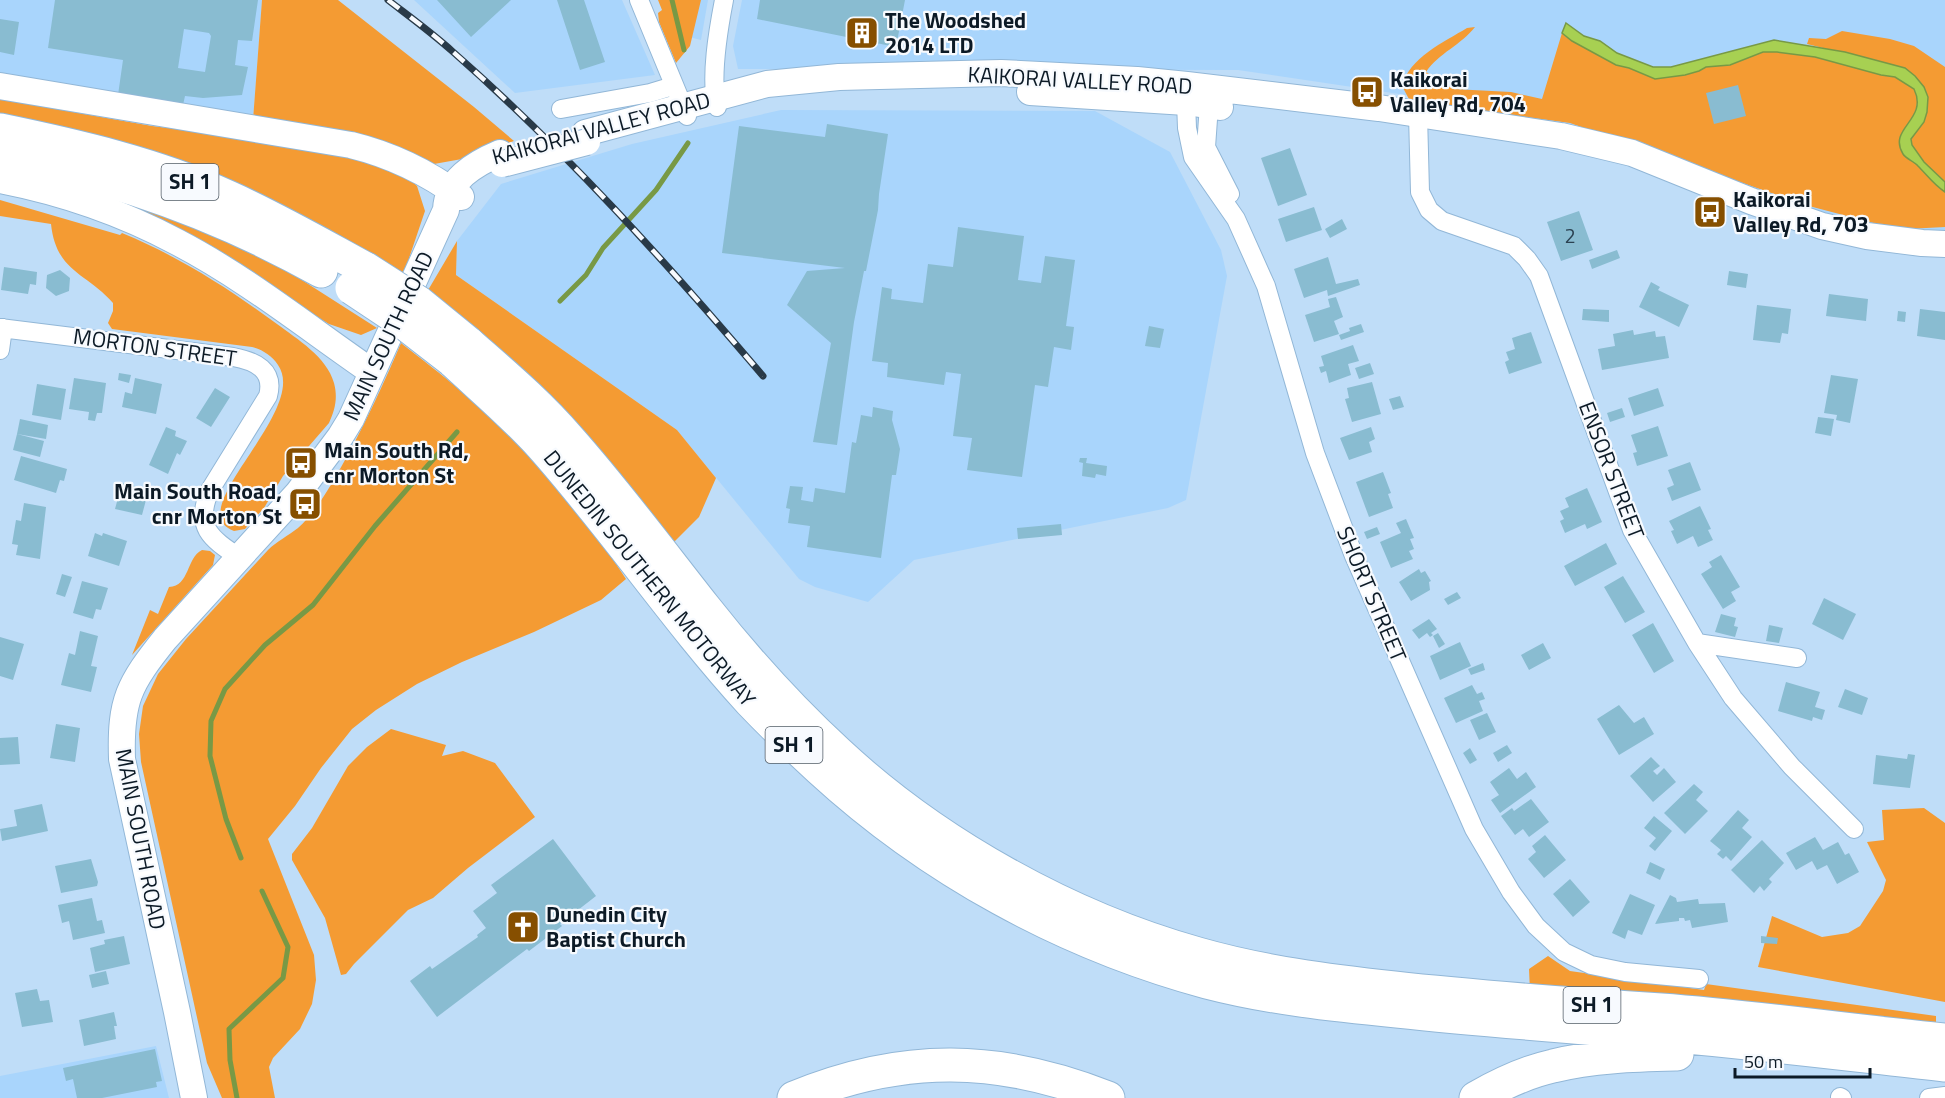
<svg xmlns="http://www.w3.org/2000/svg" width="1945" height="1098" font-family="'Titillium Web',sans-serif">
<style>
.built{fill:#a9d5fc}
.green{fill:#f49b33}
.water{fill:#a7d052;stroke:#789945;stroke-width:1.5}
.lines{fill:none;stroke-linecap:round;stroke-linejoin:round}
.stream{stroke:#789945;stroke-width:5}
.building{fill:#89bcd1;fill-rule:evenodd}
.street-casing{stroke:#92b7d7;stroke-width:20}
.secondary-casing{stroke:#92b7d7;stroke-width:28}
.highway-casing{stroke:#92b7d7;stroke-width:35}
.street{stroke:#fff;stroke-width:18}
.secondary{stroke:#fff;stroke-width:26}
.highway{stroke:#fff;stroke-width:33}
.rail-casing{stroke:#293a48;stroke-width:7}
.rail{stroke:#f7fafe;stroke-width:4.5;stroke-dasharray:14;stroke-linecap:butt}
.secondary-bridge-casing{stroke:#92b7d7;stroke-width:28;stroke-linecap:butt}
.highway-bridge-casing{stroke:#92b7d7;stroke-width:35;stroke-linecap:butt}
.secondary-bridge{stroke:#fff;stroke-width:26}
.highway-bridge{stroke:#fff;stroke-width:33}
.labels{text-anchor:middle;stroke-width:4.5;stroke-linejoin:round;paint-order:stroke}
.number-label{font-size:20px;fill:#2b4251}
.shield{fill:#f7fafe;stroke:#525d67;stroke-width:1.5}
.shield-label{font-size:21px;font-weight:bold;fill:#0c1a26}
.poi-label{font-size:22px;font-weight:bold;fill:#0c1a26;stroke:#f7fafe;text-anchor:start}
.street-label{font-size:22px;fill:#0c1a26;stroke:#f7fafe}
</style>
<rect width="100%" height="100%" fill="#bfddf8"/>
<path class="built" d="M0,0h262l-9,120 -253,-45z
M414,0h208l33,75 -140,18z
M659,0h49l-7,40 -28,-7z
M742,0h1203v232l-52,1 -487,-138 -168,-25 -500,-1 -5,-23z
M781,110l314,1 75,41 51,98 6,26 -41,224 -18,8 -254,52 -46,42 -53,-15 -16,-8 -122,-149 -221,-155 1,-34 44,-57 131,-40z
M156,1046l13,52h-169v-22z"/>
<path class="green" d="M262,0h76l136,107 40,34 -52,18 -28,5 -32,-11 -149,-33z
M658,0h43l-11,46 -14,17 -17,-41 -1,-9 4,-3z
M1475,27c-14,18 -36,26 -49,45l27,17 58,3 31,7 20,-66 4,4 50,28 13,3 16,7 54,-4 6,-4 25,-2 33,-13h14l38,5 66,18 14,2 19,12c14,31 -26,39 -11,65 3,5 11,7 15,12 9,9 16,19 27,26v35l-38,2 -26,-4 -72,-19 -239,-83 -160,-22 -8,-15c7,-28 42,-44 65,-58z
M1842,31l48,8 24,7 31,21v115l-21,-20 -12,-17 -1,-6 13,-17 3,-10 1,-15 -4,-10 -20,-19 -97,-24 2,-6 17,1z
M0,99l152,27 132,16 115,27 18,17 8,25 -24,71 -95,-65 -105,-46 -201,-50z
M76,185l137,46 56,28 108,69 -16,7 -32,-11 -116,-69z
M0,200l120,35 2,-2c56,23 106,55 155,91 20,15 50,33 57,59 4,15 1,27 -5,40l-46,53 -19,32 -19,21 -11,2c-55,-20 76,-120 44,-166 -6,-9 -15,-15 -26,-18l-140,-18 -4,-6 5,-12v-8c-26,-30 -57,-31 -62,-79l-51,-8z
M457,241l-1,34 221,155 39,48 -17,39 -26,26 -249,-246z
M401,343c20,16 42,32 61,49 62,53 120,118 164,187l-25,21 -67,32 -72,30 -45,22 -41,26 -24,19 -31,39 -26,38 -27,33 46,116 2,25 -4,24 -12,25 -27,29 -4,9 6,31h-53l-15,-35 -66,-301 -2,-28 4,-28 15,-32 28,-35 82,-89c9,-9 20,-14 30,-22 20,-18 34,-45 47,-68 21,-38 39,-77 56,-117z
M202,550l8,1 5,4 -2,10 -81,90 18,-45 8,4 11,-27c21,-1 17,-29 33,-37z
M391,729l55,16 -4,11 21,-5 32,12 40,54 -67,51 -35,30 -25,12 -54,54 -8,10 -5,1 -16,-57 -33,-58v-6l20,-26 36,-62 19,-19z
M1924,808l21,15v179l-187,-35 14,-51 50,21 26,-4 12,-7 23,-35 3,-11 -19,-38 17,-2 -2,-30z
M1548,956l22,15 134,19 2,-6 230,32v6l-406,-30 -1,-23z"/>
<path class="water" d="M1566,23l18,13 16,5 17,12 36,14h18l103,-27 71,12 60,16 10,8 9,11 4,10 -1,15 -3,10 -13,17 1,6 12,17 21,20v10c-11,-7 -18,-17 -27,-26 -4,-5 -12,-7 -15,-12 -16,-26 26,-34 11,-65l-19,-12 -14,-2 -66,-18 -38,-5h-14l-33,13 -24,2 -7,4 -14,4 -30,4 -26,-11 -13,-3 -44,-24 -10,-8z"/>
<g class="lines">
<path class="stream" d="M672,0l12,50
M560,301l26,-26 17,-27 53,-58 32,-47
M241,858l-15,-39 -16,-63 1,-35 14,-32 40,-44 48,-40 62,-79 82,-94
M237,1098l-7,-38 -1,-31 54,-51 5,-31 -26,-56"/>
</g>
<path class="building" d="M55,0h203l-6,41 -14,-1 -3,25 13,2 -6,28 -39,3 -18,-2 -2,9 -65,-10 5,-35 -75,-12zM184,29l25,4 2,3 -6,36 -27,-4z
M437,0h74l-40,37z
M557,0h27l21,62 -25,8z
M760,0h145l-9,47 -139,-28z
M0,19l19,3 -5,33 -14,-3z
M1738,85l8,31 -32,8 -8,-31z
M827,124l61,10 -9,60 -1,16 -12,61h-2l-10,51 -17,123 -24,-3 18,-99 -44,-38 20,-34 38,-3 -123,-15 17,-127 86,11z
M1290,148l17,47 -29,11 -17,-48z
M1314,207l8,23 -36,12 -8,-23z
M1579,211l14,39 -32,11 -14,-39z
M1342,219l5,10 -17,9 -5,-9z
M958,227l66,9 -6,44 23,3 4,-27 30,4 -9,66 8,1 -3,23 -17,-3 -6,40 -13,-2 -13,92 -55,-7 5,-32 -19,-2 8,-62 -15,-2 -2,13 -57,-8 1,-14 -16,-2 10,-74 10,2 -1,10 32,4 5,-39 25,3z
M1617,250l3,8 -28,11 -3,-9z
M1328,257l8,27 22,-5 2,6 -32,11 -1,-6 -23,8 -10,-29z
M4,267l33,5 -1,13 -6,-1 -2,10 -27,-4z
M60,270l10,8 -1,13 -13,5 -10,-8 1,-13z
M1729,271l19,3 -2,14 -19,-3z
M1651,282l9,5 -2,3 31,15 -10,22 -40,-20z
M1829,294l39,5 -2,22 -40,-5z
M1336,297l7,20 -9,4 5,13 -25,8 -9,-27 25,-8 -2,-8z
M1757,305l34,4 -3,25 -6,-1 -2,10 -27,-3z
M1583,309l26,1v12l-27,-2z
M1920,309l25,3v28l-28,-4z
M1898,311l8,1 -1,10 -8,-1z
M1361,324l3,8 -23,8 -2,-5 11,-4 -1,-3z
M1149,326l15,3 -4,19 -15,-2z
M1633,330l1,5 21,-4 1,6 9,-1 4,22 -67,12 -4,-21 17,-3 -2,-12z
M1531,332l11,31 -33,11 -4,-12 4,-2 -3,-8 9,-3 -3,-11z
M1353,345l6,16 -11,3 3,11 -22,8 -3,-12 -5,2 -2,-6 5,-1 -3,-10z
M1370,363l4,11 -15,5 -4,-11z
M119,373l12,2 -2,8 -11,-3z
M1831,375l27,4 -8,44 -14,-3 1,-5 -13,-2z
M74,378l32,5 -4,30h-5l-2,8 -7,-1 1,-8 -20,-3z
M135,378l27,6 -6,30 -34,-7 3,-15 7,2z
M1372,382l9,32 -29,8 -7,-23 4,-1 -2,-10z
M37,384l29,5 -5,31 -29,-5z
M215,388l15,9 -19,30 -15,-9z
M1658,388l6,18 -30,10 -6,-18z
M1400,396l4,11 -11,3 -4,-11z
M873,407l20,4 -1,9 8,29 -4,26h-4l-11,83 -74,-11 3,-21 -22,-3 2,-14 -4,-1 4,-22 13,1 -2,13 12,2 2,-14 30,5 7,-51 4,1 5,-28 11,2z
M1622,408l3,9 -15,5 -3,-9z
M1818,417l16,2 -3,17 -16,-3z
M20,419l28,6 -2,14 -29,-5z
M1658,426l10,30 -31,10 -4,-13 4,-1 -6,-17z
M166,427l10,4 -1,5 12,5 -7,14 -3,-2 -9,21 -19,-9z
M1371,427l4,12 -6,3 3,10 -23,8 -9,-22z
M17,434l27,7 -4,16 -27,-7z
M21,456l46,13 -3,12 -4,-1 -4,13 -42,-13z
M1080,458h7l-1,5 21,3 -1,10 -10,-2 -1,4 -13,-2 1,-13 -4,-1z
M1690,462l11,28 -29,11 -5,-13 7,-3 -6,-15z
M1383,472l8,21 -3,1 5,14 -24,9 -13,-35z
M122,483l30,7 -3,10h-3l-4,15 -27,-6z
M1587,488l15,34 -15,7 -2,-5 -20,9 -5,-12 4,-2 -4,-8 9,-4 -4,-9z
M24,503l22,4 -6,52 -24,-4 2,-10 -6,-1 4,-24 5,1z
M1700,506l11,23 -3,1 5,10 -15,7 -5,-11 -16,8 -6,-13 3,-1 -5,-9z
M1406,519l8,19 -4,1 4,10 -5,2 4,8 -22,9 -11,-26 21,-9 -5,-10z
M1061,524l1,11 -44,4 -1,-11z
M1377,527l3,7 -13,5 -3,-7z
M95,533l7,3 1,-3 24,8 -8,25 -31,-10z
M1606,543l11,21 -42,22 -11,-20z
M1721,555l19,32 -9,5 5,9 -13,8 -22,-35 11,-7 -3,-5z
M1419,569l2,4 4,-2 6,10 -2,1 1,8 -19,11 -12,-19z
M62,574l10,3 -7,20 -9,-3z
M1623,576l22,36 -20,11 -21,-36z
M82,581l26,7 -7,22 -5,-1 -3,10 -20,-6z
M1457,592l4,6 -13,7 -4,-6z
M1824,598l32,16 -13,26 -31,-16z
M1721,614l15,4 -2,8 4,1 -3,10 -20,-5z
M1429,619l8,10 -6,4 2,2 -3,2 -3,-4 -8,6 -7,-9z
M1653,623l21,38 -20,12 -22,-38z
M1769,625l14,3 -4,15 -13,-2z
M80,631l18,5 -7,30 6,1 -6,25 -30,-7 8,-32 6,2z
M1438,633l7,11 -6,4 -6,-12z
M0,637l24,7 -11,36 -13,-4z
M1460,642l11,24 -31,14 -10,-24z
M1543,643l8,15 -22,12 -8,-15z
M1483,663l2,7 -14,5 -3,-6z
M1786,682l34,10 -5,15 10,3 -3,10 -9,-3 -1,4 -34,-10z
M1472,685l5,9 5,-2 3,7 -6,2 4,10 -27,12 -12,-25z
M1845,689l23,9 -6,17 -24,-8z
M1619,705l15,18 10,-6 10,17 -35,21 -22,-36z
M1487,713l9,19 -17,8 -9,-20z
M56,724l24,4 -5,34 -25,-4z
M18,737l2,27 -20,1v-27z
M1507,745l5,8 -14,9 -5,-9z
M1470,748l7,12 -7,4 -7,-11z
M1908,754l7,1 -5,33 -37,-4 3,-29 31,4z
M1651,757l9,9 -7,5 4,4 7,-7 12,14 -23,20 -23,-26z
M1509,768l8,11 9,-7 10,15 -36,26 -9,-13 8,-5 -9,-13z
M1694,784l9,8 -7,8 12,11 -23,23 -21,-21z
M1531,799l18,23 -20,15 -6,-8 -8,6 -14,-19 11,-8 2,3z
M42,804l6,27 -46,10 -2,-12 17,-3 -3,-16z
M1738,810l11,10 -7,8 10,9 -21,24 -5,-5 -3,3 -6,-5 4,-4 -11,-9z
M1654,816l18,15 -17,20 -6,-5 7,-8 -12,-10z
M1545,835l21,25 -22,18 -16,-19 8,-7 -4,-6z
M1815,837l8,13 15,-8 7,13 4,-2 10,19 -22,12 -10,-19 -10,5 -5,-9 -16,9 -10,-17z
M553,839l43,57 -36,28 2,2 -33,25 -2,-2 -90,68 -27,-36 20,-15 2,3 46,-32 -1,-2 9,-7 -13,-17 24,-18 -6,-8z
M1762,840l22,23 -15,16 3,3 -8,9 -4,-5 -6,7 -23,-23z
M91,859l7,23 -1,4 -36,7 -6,-27z
M1650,862l15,7 -5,11 -14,-7z
M1570,879l20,23 -17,15 -20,-23z
M1630,894l25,11 -13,30 -14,-5 -3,9 -13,-6z
M1670,895l6,3 1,4 21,-3 1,5 26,-1 3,19 -36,6 -2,-8 -5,1 -1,-3h-5v3l-24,3z
M92,898l5,23 5,-1 3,13 -32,7 -4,-19 -7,2 -4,-18z
M124,936l6,28 -35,8 -5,-24 15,-4 -1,-4z
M1761,936l17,2 -1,6 -16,-1z
M106,971l3,13 -17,4 -3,-13z
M37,989l3,12 9,-1 4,22 -31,5 -7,-34z
M114,1012l3,14h-3l2,13 -32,7 -5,-26z
M155,1049l7,32 -6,1 1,5 -55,11h-25l-4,-19 -7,2 -3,-13z"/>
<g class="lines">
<g class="street-casing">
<path id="street" d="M639,0l48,116
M1186,102l1,26 6,29 43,62 30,67 49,167 39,103 120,273 37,63 25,34 28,26 27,13 34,7 74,7
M1209,105l-3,42 24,47
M717,107c-7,-30 1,-76 7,-107
M561,109l89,-16 23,-7
M1418,114l2,78 9,18 13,11 72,25 13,13 12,17 93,254 65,113 36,55 59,69 62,62
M0,328l233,29c22,4 42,13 35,39l-58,94c-16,37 0,48 30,68
M0,350l3,-22
M1697,643l100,15
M1840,1097l2,1
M1929,1098l16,-2"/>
</g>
<g class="secondary-casing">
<path id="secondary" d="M0,86l351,59c41,10 76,27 110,52
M1030,92l156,10 34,5
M585,133l182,-49 72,-7 162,-4 136,7 50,5 192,23 182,28 71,17 119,48 71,25 45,10 55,7 23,1
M0,180c62,12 121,32 177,62 69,36 131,86 195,130
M194,1098l-17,-86 -55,-253c-2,-59 7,-75 43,-120l133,-146 42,-56 11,-18 95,-209c1,-30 28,-46 54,-57"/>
</g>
<g class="highway-casing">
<path id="highway" d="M0,130c77,16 156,34 228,67 47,21 92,47 138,72
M0,155c113,21 220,59 321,116
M468,343c34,30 70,60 100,95 48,54 91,112 136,169 41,52 85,101 134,146 98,91 231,165 360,201 63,18 130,27 196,34 89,10 178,16 267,22 95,7 189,21 284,30
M452,360c30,28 61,54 89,85 73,82 135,175 210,257 22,23 45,45 69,67 109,100 243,174 387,213 62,16 126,23 190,29 75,8 151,14 226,20 108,9 215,22 322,34
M794,1098c109,-45 205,-43 314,0
M1476,1098c23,-13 50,-26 77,-32 39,-10 84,-11 124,-12"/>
</g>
<use href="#street" class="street"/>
<use href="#secondary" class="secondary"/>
<use href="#highway" class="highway"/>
<g class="rail-casing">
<path id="rail" d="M388,0c22,17 44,33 64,51 113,99 214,211 311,325"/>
</g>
<use href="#rail" class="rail"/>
<g class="secondary-bridge-casing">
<path id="secondary-bridge" d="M502,164l85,-22"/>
</g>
<g class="highway-bridge-casing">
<path id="highway-bridge" d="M366,269l53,34 49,40
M352,288l51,34 49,38"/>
</g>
<use href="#secondary-bridge" class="secondary-bridge"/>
<use href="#highway-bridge" class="highway-bridge"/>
</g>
<defs>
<g id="building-square" transform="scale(1.725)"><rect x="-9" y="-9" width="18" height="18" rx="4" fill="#864f00" stroke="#f7fafe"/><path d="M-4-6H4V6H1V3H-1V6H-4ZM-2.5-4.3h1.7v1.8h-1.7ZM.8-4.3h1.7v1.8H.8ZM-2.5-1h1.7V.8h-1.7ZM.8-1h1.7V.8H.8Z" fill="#fff"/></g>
<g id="bus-square" transform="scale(1.725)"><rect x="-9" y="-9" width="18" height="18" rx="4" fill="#864f00" stroke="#f7fafe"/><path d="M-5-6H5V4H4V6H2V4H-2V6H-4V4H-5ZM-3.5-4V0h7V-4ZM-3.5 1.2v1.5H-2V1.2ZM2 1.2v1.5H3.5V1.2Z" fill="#fff"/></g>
<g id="church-square" transform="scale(1.725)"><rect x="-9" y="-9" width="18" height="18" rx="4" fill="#864f00" stroke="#f7fafe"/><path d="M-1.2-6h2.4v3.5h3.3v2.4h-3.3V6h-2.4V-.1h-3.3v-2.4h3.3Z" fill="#fff"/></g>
</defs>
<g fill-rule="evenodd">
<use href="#building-square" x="862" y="33"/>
<use href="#bus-square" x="1367" y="92"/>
<use href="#bus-square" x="1710" y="212"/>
<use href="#bus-square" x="301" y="463"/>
<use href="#bus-square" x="305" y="504"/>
<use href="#church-square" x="523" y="927"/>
</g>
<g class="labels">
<g class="number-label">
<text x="1570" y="243">2</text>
</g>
<g class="shield">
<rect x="161.5" y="164" width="57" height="36" rx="4.5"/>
<rect x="765.5" y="727" width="57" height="36" rx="4.5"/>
<rect x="1563.5" y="987" width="57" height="36" rx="4.5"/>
</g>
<g class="shield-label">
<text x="190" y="189">SH 1</text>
<text x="794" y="752">SH 1</text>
<text x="1592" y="1012">SH 1</text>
</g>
<g class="poi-label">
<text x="885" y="28">The Woodshed<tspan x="885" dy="25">2014 LTD</tspan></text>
<text x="1390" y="87">Kaikorai<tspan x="1390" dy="25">Valley Rd, 704</tspan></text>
<text x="1733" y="207">Kaikorai<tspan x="1733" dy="25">Valley Rd, 703</tspan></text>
<text x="324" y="458">Main South Rd,<tspan x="324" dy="25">cnr Morton St</tspan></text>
<text x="282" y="499" text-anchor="end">Main South Road,<tspan x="282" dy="25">cnr Morton St</tspan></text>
<text x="546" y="922">Dunedin City<tspan x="546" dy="25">Baptist Church</tspan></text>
</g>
<g class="street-label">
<text transform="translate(1080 80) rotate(3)" y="8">KAIKORAI VALLEY ROAD</text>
<text transform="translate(601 128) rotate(-15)" y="8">KAIKORAI VALLEY ROAD</text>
<text transform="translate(388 336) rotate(-65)" y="8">MAIN SOUTH ROAD</text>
<text transform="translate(155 347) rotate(8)" y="8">MORTON STREET</text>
<text transform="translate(1612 470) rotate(69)" y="8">ENSOR STREET</text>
<text transform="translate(650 578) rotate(51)" y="8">DUNEDIN SOUTHERN MOTORWAY</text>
<text transform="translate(1372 594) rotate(67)" y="8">SHORT STREET</text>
<text transform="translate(141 839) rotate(79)" y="8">MAIN SOUTH ROAD</text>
</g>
</g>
<path d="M1735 1068v9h135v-9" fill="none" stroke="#0c1a26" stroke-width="3"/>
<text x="1744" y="1068" font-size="18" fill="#0c1a26" stroke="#f7fafe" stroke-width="4.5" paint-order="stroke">50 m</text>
</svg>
